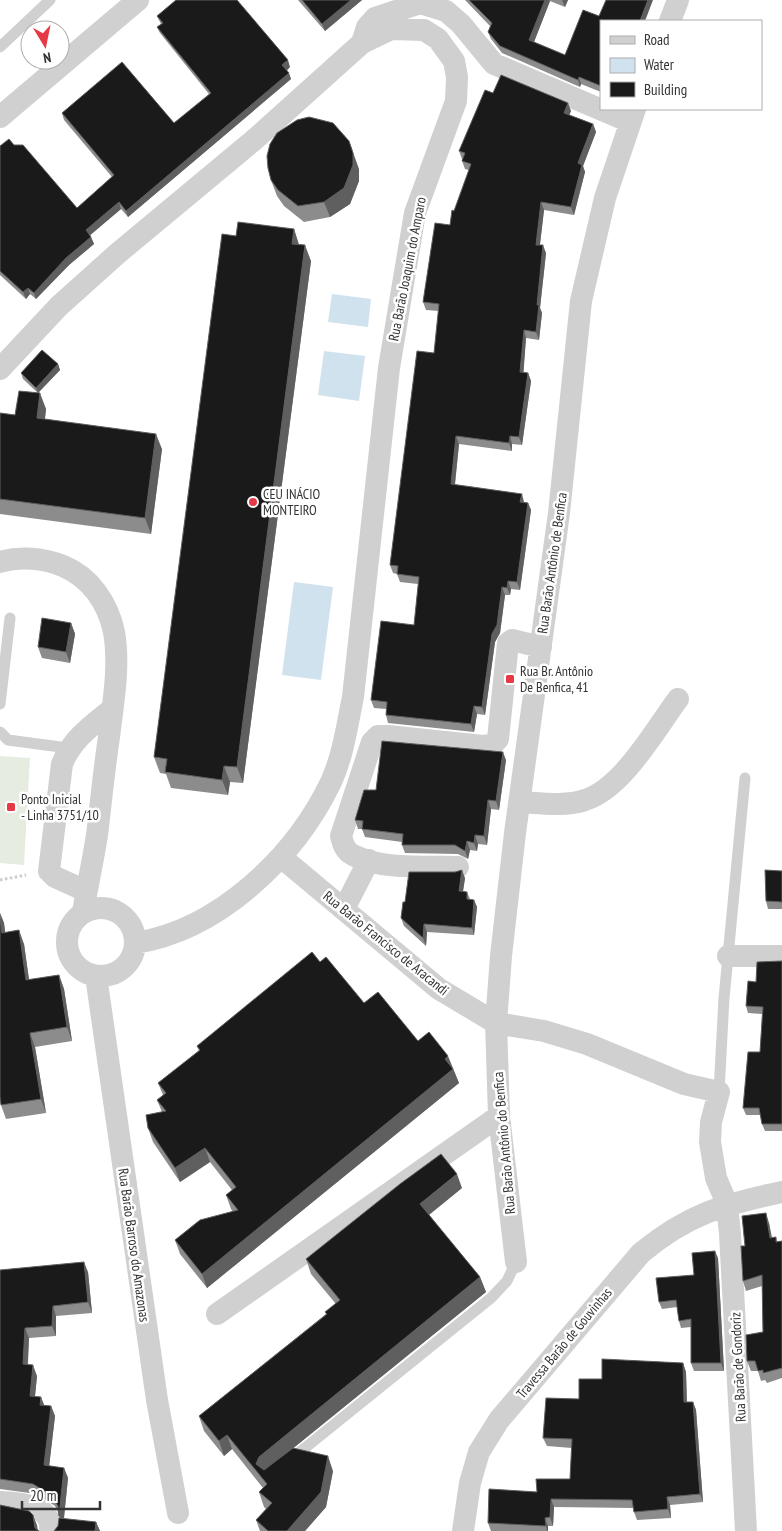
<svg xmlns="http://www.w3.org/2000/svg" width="782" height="1531" font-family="'PT Sans Narrow',sans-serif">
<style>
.green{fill:#e6ecdf}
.water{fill:#cfe2ee}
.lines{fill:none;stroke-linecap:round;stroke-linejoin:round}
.path{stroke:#cdcdcd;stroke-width:3;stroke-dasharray:2.5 2.5;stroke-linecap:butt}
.service{stroke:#d0d0d0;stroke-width:11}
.minor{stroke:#d0d0d0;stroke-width:22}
.wall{fill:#8c8c8c}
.shaded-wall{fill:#5f5f5f}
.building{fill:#1a1a1a;stroke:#5f5f5f}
.poi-dot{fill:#e63946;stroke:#fff;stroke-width:2}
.labels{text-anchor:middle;stroke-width:5;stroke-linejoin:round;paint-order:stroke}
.street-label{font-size:14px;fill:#333;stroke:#fff}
.poi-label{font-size:14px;fill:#333;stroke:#fff;text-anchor:start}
</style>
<rect width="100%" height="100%" fill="#fff"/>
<path class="green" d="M0,756l30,2 -6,107 -24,-2z"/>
<path class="water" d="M332,294l39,5 -3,28 -40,-5z
M324,351l41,5 -6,45 -41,-6z
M294,582l39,5 -12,93 -39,-5z"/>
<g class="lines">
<path class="path" d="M0,880l26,-5"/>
<path class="service" d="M0,47l50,-47
M0,704l10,-86
M0,732l8,8 60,8
M719,1092l5,-94 21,-220
M290,1460l201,-162 16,-17 9,-19"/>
<path class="minor" d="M670,21l8,-21
M362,43l5,-16 8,-9 45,-15 26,8 15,13 33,40 136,58
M0,117l138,-117
M0,369l59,-63 58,-52 137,-114 108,-97 29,-14 33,1 14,9 16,22 3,16 -1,24 -41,112 -11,65 -15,90 -36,329c-6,29 -10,59 -22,85 -36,75 -112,148 -196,161
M0,562c20,-6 44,-4 63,4 27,11 45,37 51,66 6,34 -1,71 -5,105 -5,33 -8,65 -12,98 -4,26 -10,52 -14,78
M519,802c20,1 46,5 66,-2 37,-11 70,-70 93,-101
M281,857l158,132 57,34 48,8 43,13 97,40 35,8 -8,30 -1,20 6,36 11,26 3,30 16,297
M458,867c-32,-1 -77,3 -105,-12 -8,-4 -10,-11 -12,-19l31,-94 6,-6h10l95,10 9,-1 6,-6 10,-96 4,-3 29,7
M86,891l-31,-14 -6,-6 13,-107c10,-25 29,-38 50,-55
M67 942a34 34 0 1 1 68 0a34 34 0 1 1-68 0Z
M344,909l25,-49
M728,956h54
M96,976l61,424 21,113
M516,1262l-17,-146 -3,-93 5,-67 14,-123 44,-320 22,-212 24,-103 30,-89
M217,1314l282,-198
M0,1502c19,1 53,2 50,29
M463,1531l7,-48 9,-31 20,-32 142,-167c47,-39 83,-49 141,-61"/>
</g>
<path class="wall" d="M298,0h64l-37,31z
M465,0h103l-3,7 -15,-6 -16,41 31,13 36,-34v71l-20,-8 -1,3 -78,-34 -11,-14 -3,-7 2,-6z
M157,16l133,51 -3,3 4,9 -163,138 -7,-8 -31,26 4,9 -25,21 -33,34 -6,-5 -4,5 -26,-24v-129l14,-1 63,63 35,-31 -48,-57 -2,-7 112,10 35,-29 -49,-61 -3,-6 4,-3z
M493,93l78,18 -2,4 24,9 3,8 -13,34 2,6 -11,43 -30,-5 -4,35 6,8 -6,55 2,5 -3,27 -13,-2 -3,35h5l3,8 -9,64 -10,-1v7l-53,-7 -4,41 73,18 3,7 -11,80 -9,-1 -1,6h-5l-5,38 -5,9 -10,73 -8,-1 -3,18 -86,-9 -2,-8v-6l-12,-1 -3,-8 43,-75 4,-41 -18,-2 -3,-8 -4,-1 -3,-8 44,-212 5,-42 -13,-1 -3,-8 27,-77 4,-14 15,-41 -4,-1 -3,-8 1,-2h-1l-3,-8z
M359,169v12l-9,23 -20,13 -26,5 -20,-16 -7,-10 -6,-16z
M294,229l5,16 12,16 -68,522 -13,-1 -2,13 -57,-7 -5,-14 -6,-1 -6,-16 82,-521z
M58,364l2,6 -22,23 8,16 -1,10 117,30 -11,85 -151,-20v-101l15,2 23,-22 -15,-14 -2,-6z
M71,623l4,11 -5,29 -28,-5 -4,-11z
M506,760l-7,50 -8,-1 -4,36 -9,-1 -1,7 -7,-1 -2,9 -10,-5 -53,-1 -3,-8v-3l-37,-5 -3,-8h-4l-3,-9 21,-30z
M782,871v38h-14l-2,-8z
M465,878l-2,13 4,1 3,7 4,1 3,7 -3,28 -47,-3 -1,14 -22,-20 -3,-8 4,-16z
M0,913l4,10 1,9 19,12 5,36 30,-5 5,14 8,52 -37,6 11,66 -40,6 -5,-14 -1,-8z
M782,961v170h-17l-3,-7 -1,-9h-15l-3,-7 17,-56 2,-38 -14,-1 -2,-7 10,-24z
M320,962l44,41 54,38 34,27 1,1 6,14 -252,205 -27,-34 -5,-14 58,-28 -2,-3 -5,-14 6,-5 -22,-28 -30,20 -27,-40 -5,-14 14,-16 -5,-12 6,-5 -5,-12 41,-32 -2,-5z
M462,1188l-33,27 51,62 6,15 -203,164 50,15 -7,36 -21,24h-45l-4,-11 10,-11 -2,-2 -5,-15 4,-4 -31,-39 -8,7 -20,-25 -5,-15 127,-102 -1,-2 11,-8 -25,-30 -5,-15z
M769,1223l3,14h4l1,4h5v137l-15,5 -2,-3 -4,1 -3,-10h-7l-4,-10 16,-29 -1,-46 -16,5 -3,-10 2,-35z
M718,1258l6,113h-30l-3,-8v-36l-10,1 -2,-7 -2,-14 -15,2 -3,-7 35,-27z
M0,1270l88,2 4,41 -36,3v20l-27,2 -1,27 9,11 -2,20 9,9 7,1 4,10 -6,50 15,2 4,10 -4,41 32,3 4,9h-46l4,-5 2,-8 -2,-6 -3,-6 -18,-12 -37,-5z
M683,1363l3,9 1,30h6l3,8 7,92 -33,3 1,13 -34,2 -3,-8 -1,-4 -79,-1 -1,19h-5v5h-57l-3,-8 49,-31 33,-13 2,-31 -25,-2 -4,-8 36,-39 23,-20z"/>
<path class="shaded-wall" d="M351,0h11l-37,31 -3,-7z
M545,0h4l1,1 -18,46 -3,-7z
M562,0h6l-3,7z
M648,0h5l-8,21h-5z
M288,60l2,7 -5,5 -3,-7z
M289,73l2,6 -163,138 -2,-6z
M579,77l2,7 -1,3 -2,-7z
M568,103l3,8 -4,10 -3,-8z
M593,124l3,8 -13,34 2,6 -11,43 -3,-8 7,-44z
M349,141l10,28v12l-9,23 -20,13 -6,-15z
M119,202l2,7 -33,28 -2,-7z
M541,202l3,8 -5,42 -3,-7z
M294,229l5,16 -7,-1z
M91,237l3,7 -25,21 -33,34 -2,-6 32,-35z
M305,245l6,16 -68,522 -6,-16z
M543,245l3,8 -6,55 2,5 -3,27 -3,-8 1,-27z
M28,288l2,6 -4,5 -3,-7z
M524,330l2,8 -3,42 -3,-8z
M58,364l2,6 -22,23 -2,-5z
M528,373l3,8 -9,64 -3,-8z
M40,393l6,16 -3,25 -6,-16z
M156,434l6,15 -11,85 -6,-16z
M456,436l3,8 -5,48 -3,-8z
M510,436l2,8v7l-3,-8z
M522,494l2,8h-4z
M528,503l3,7 -11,80 -3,-8z
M508,581l3,8 -1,6 -3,-7z
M502,587l3,8 -5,38 -5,9 -10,73 -3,-8 10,-73z
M71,623l4,11 -5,29 -4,-11z
M474,706l3,8 -3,18 -3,-8z
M503,752l3,8 -7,50 -3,-9z
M224,766l6,16 -2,13 -6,-15z
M488,800l3,9 -4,36 -3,-9z
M475,835l3,9 -1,7 -3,-8z
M467,841l3,9 -2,9 -3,-8z
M462,870l3,8 -3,20 -3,-7z
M474,900l3,7 -3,28 -2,-7z
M0,913l4,10 3,24 -5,-14z
M424,924l3,8 -1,14 -3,-8z
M19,930l5,14 7,50 -5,-14z
M59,975l5,14 8,52 -5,-14z
M30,1033l5,14 11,66 -5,-14z
M448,1056l11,27 -252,205 -5,-14z
M205,1148l5,14 -30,20 -5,-14z
M457,1174l5,14 -37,30 -5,-14z
M766,1213l3,10 4,24 -3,-9z
M715,1251l3,7 6,113 -3,-8z
M84,1262l4,10 4,41 -4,-11z
M480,1277l6,15 -222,180 -2,7 -6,-15 3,-7z
M53,1306l3,10v20l-4,-10z
M25,1328l4,10 -2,36 -4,-10z
M683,1363l3,9 1,38 -3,-8z
M33,1365l4,11 -3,30 -4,-10z
M41,1397l4,10 -5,-2z
M693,1402l3,8 7,92 -3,-8z
M51,1406l4,10 -7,60 -4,-11z
M227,1435l5,14 -8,7 -5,-15z
M328,1456l5,15 -7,36 -21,24h-18z
M64,1468l4,10 -5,48 -4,-10z
M667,1497l3,8 1,13 -3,-9z
M551,1499l3,8 -1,19 -3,-9z
M33,1515l4,10 1,6 -3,-3z
M545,1518l3,8v5h-1l-1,-5z
M96,1522l4,9h-5z"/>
<path class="building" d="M176,0h61l51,60 -6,5 7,8 -163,138 -7,-9 -33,28 5,7 -25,21 -32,35 -6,-5 -5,4 -23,-21v-125l9,-7 5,6h9l54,63 37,-33 -52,-62 60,-51 52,61 37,-30 -54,-66 6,-4 -6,-7z
M302,0h49l-29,24z
M469,0h76l-16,40 36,15 18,-45 16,6 7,-16h42l-8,21h-39v65l-22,-9 -1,3 -78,-34 -12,-14 4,-9z
M501,75l67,28 -4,10 29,11 -15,39 4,2 -11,42 -30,-5 -5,43h7l-6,60h2l-3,27 -12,-2 -4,42 8,1 -9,64 -9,-1 -1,7 -53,-7 -5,48 71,10 -2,8 8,1 -11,79 -9,-1 -1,7 -5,-1 -5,38 -5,9 -10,73 -8,-1 -3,18 -85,-9 1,-13 -16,-2 10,-79 33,4 5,-48 -22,-3 1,-8 -8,-1 27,-214 17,2 5,-49 -16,-2 12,-79 15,2 2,-15 2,1 17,-47 -9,-3 3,-8 -6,-2 26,-61 8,3z
M309,117l24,6 16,18 4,12v12l-9,23 -20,14 -26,4 -20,-16 -7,-10 -3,-12 -1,-12 3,-12 7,-11 20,-13z
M238,222l56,7 -2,15 13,1 -68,522 -13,-1 -2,14 -57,-8 2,-13 -13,-2 68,-523 14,2z
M42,350l16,14 -22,24 -15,-15z
M19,391l21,2 -3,25 119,16 -11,84 -145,-19v-86l15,2z
M42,618l29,5 -5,29 -28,-5z
M382,741l121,11 -7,49 -8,-1 -4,36 -9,-1 -1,8 -7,-2 -2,10 -10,-6h-53l1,-11 -41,-5 1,-8 -8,-1 9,-30h12z
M462,870l-3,21 8,1v7l7,1 -2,28 -48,-4 -1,14 -22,-20 2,-16h2l4,-30h46z
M765,870l17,1v31l-16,-1z
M0,918l2,15 17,-3 7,50 33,-5 8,52 -37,6 11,66 -40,6 -1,-8z
M312,952l8,10 6,-5 38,46 14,-11 40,49 11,-9 19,24 -3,3 8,10 -251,205 -27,-34 25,-20 38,-10 -12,-15 10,-8 -31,-39 -30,20 -27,-40 -2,-13 20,-4 -9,-11 9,-7 -8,-10 42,-33 -3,-4z
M782,961v163h-20l-3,-16h-16l5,-56h12l3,-45 -17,-1 2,-25 8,1 1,-20z
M441,1154l16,20 -37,30 60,73 -221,180 -3,7 8,6 29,-22 35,8 -7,36 -34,39h-19l-12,-11 16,-17 -13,-11 8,-8 -40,-49 -8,6 -20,-25 128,-102 -2,-2 15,-12 -34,-41 94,-75z
M766,1213l4,25 6,-1v5l6,-1v127l-19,5v-3l-5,1 -3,-10h-8l-1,-26 17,-3 -1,-57 -19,6 -2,-35h4l-3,-30z
M715,1251l6,112h-30v-44l-12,2 -3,-21 -17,2 -3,-24 38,-3 -2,-22z
M84,1262l4,40 -35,4 -1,20 -27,2 -2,36 10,1 -3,31 11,1 -1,8 11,1 -7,59 20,3 -5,48 -1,-10 -7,-11 -18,-11 -33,-5v-209z
M602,1359l81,4 1,39h9l7,92 -33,3 1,12 -34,3 -2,-12 -81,-1 -1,18 -5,1 1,8 -58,-3 1,-34 48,3 -1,-13h34l2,-40 -29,-1 3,-40 33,1v-20h23z
M0,1505l29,6 4,4 2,13 4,3h-39z
M59,1518l37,4 -1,9h-41l4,-5z"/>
<g class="poi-dot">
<circle cx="253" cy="502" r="5"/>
<rect x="505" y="674" width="10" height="10" rx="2.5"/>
<rect x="6" y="802" width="10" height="10" rx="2.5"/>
</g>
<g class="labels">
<g class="street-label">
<text transform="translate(407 269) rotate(-79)" y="5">Rua Barão Joaquim do Amparo</text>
<text transform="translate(552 563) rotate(-82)" y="5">Rua Barão Antônio de Benfica</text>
<text transform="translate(386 943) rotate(39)" y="5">Rua Barão Francisco de Aracandi</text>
<text transform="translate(504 1143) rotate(-95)" y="5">Rua Barão Antônio do Benfica</text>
<text transform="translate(134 1245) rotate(82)" y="5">Rua Barão Barroso do Amazonas</text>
<text transform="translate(564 1343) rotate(-50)" y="5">Travessa Barão de Gouvinhas</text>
<text transform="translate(738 1367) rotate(-93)" y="5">Rua Barão de Gondoriz</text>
</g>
<g class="poi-label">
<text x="263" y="499">CEU INÁCIO<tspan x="263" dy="16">MONTEIRO</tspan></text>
<text x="520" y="676">Rua Br. Antônio<tspan x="520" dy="16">De Benfica, 41</tspan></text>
<text x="21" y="804">Ponto Inicial<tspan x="21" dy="16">- Linha 3751/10</tspan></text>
</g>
</g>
<rect x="600" y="20" width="162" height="90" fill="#ffffff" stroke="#adadad"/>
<rect x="610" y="36" width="25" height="8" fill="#d0d0d0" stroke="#adadad"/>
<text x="644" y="45" font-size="15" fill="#333333">Road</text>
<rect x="610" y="58" width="25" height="15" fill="#cfe2ee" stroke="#adadad"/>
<text x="644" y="70" font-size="15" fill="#333333">Water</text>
<rect x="610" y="82" width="25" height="15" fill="#1a1a1a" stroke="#adadad"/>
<text x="644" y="95" font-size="15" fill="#333333">Building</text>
<g transform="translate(45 45) rotate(170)"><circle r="24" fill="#ffffff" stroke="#adadad"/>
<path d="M0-4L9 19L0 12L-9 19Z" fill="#e63946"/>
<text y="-8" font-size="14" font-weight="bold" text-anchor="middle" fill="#333333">N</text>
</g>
<path d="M22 1501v8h78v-8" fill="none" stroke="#333333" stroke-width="2.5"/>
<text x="30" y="1501" font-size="15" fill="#333333" stroke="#ffffff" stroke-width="4" paint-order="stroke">20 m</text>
</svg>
